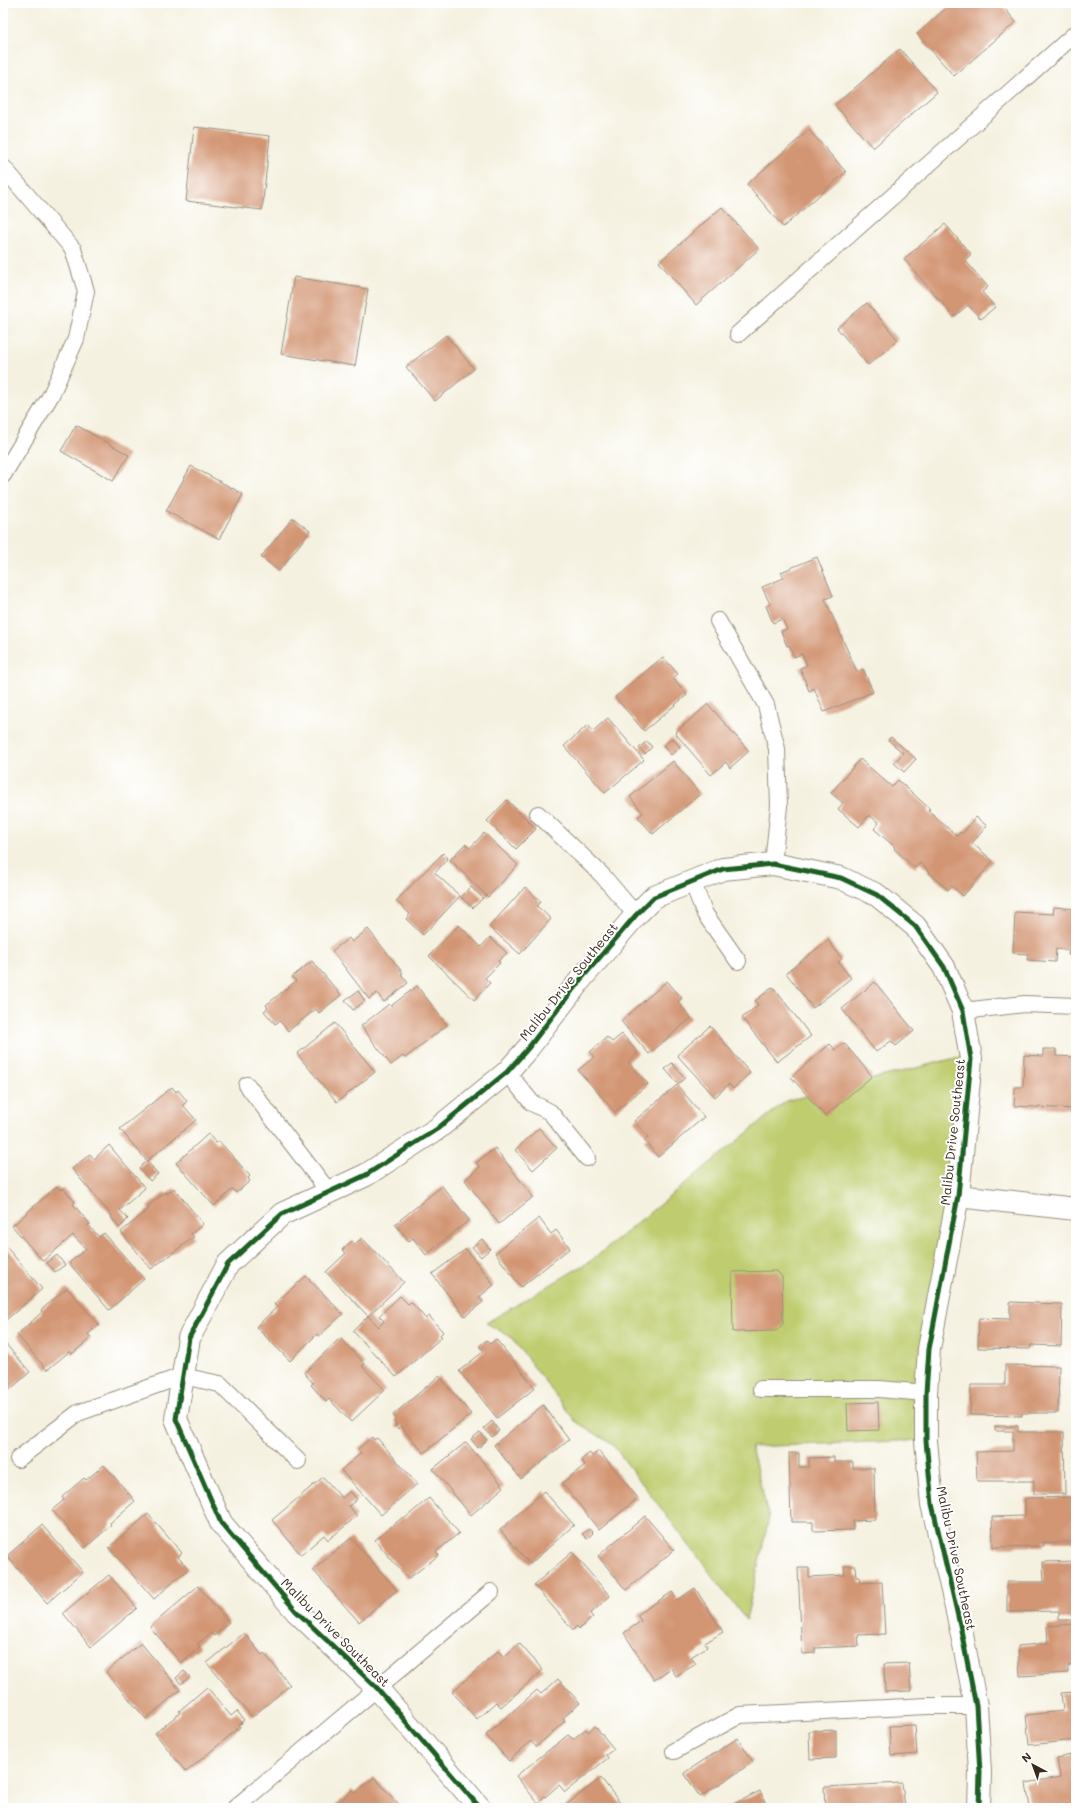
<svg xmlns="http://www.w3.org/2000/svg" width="1079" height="1811" viewBox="0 0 1079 1811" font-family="Mali,sans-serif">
	<rect width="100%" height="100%" fill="#fff"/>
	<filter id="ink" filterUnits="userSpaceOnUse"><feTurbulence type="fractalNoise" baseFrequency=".025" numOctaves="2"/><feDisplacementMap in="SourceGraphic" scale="8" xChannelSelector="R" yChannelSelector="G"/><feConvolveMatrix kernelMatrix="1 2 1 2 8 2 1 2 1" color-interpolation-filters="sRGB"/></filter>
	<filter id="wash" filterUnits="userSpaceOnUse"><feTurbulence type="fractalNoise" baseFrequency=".012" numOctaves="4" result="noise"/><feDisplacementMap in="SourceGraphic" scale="16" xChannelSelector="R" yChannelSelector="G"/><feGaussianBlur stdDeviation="0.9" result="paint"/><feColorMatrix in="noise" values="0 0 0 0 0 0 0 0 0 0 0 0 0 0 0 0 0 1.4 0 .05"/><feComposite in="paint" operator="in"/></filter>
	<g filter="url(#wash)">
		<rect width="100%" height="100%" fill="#f5f1e0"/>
		<!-- green -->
		<path fill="#bfcd70" stroke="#7d7c47" d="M967,1055L921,1440L751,1447L769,1518L746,1620L612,1444L575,1421L511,1337L486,1323L592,1260L786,1101Z"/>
		<g id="blocks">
			<!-- building -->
			<path fill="#d39674" d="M952,3H1000L1016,22L954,76L917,34Z
				M900,49L937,92L873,148L835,105Z
				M194,127L270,136L262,210L186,201Z
				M809,130L846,172L783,227L747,184Z
				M722,207L759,249L696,305L659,262Z
				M945,224L971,254L965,260L988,287L982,292L995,307L981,319L968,305L954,317L904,259Z
				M294,277L368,289L355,366L281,354Z
				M867,303L898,340L868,365L837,328Z
				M446,335L474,369L435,401L406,367Z
				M76,425L129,455L113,481L61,451Z
				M191,466L243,494L219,539L166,511Z
				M293,518L310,531L279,571L261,557Z
				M817,557L833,596L825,599L857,672L863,669L873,692L824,712L814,688L809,691L800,668L807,665L802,654L794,657L789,645L787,646L781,631L787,629L782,619L773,623L766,606L770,604L762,587L784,578L781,572Z
				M663,657L678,674L673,678L687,695L644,731L615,697Z
				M708,704L749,751L730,768L726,762L711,775L675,733Z
				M608,718L644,760L605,793L564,746L588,725L593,731Z
				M891,737L916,759L904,772L894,763L903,753L888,740Z
				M672,738L680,747L671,755L663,746Z
				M647,741L652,747L645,754L639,748Z
				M860,759L892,787L898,780L930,809L928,811L957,836L960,832L962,834L976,817L987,826L972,843L993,861L963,896L952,886L948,890L927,871L928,870L920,863L915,868L894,849L895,847L874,829L879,823L869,815L859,827L838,809L843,803L831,793Z
				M673,761L700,794L653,834L638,817L643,813L630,797Z
				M507,800L536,829L516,849L487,821Z
				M484,833L518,865L488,897L450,860L465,844L470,848Z
				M443,853L448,858L435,873L460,896L423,935L406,919L410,914L396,901Z
				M471,887L483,898L473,908L461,897Z
				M525,887L541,902L537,906L551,919L520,954L489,927Z
				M1054,907L1076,909V955H1068L1069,950L1056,949L1055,962L1027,960L1028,954L1013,953L1015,912L1053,914Z
				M459,925L481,947L490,937L507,953L498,961L500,963L485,978L490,983L474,1000L429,956Z
				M368,929L403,973L401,974L408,983L384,1002L377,993L369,999L332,951L349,938L352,942Z
				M828,940L842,959L838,962L851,978L813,1008L786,973Z
				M312,961L341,995L319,1013L316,1009L288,1031L280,1021L275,1024L264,1011L268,1008L266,1005L296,981L292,977Z
				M667,981L682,998L678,1002L691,1018L649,1054L621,1021Z
				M875,982L914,1031L896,1046L891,1041L876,1052L842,1009Z
				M417,986L447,1025L405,1058L403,1056L391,1065L361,1026L389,1004L391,1006Z
				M773,987L811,1036L777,1062L742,1018L758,1005L755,1001Z
				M358,991L365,1001L353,1010L345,1000Z
				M335,1023L375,1072L337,1102L297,1054Z
				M710,1026L750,1073L733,1089L729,1084L715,1097L677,1055Z
				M622,1034L638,1053L628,1062L648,1084L615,1112L578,1070L594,1057L590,1052L607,1037L612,1042Z
				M844,1043L872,1076L825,1116L791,1077L830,1044L835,1050Z
				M1043,1049H1056V1056L1076,1057V1109L1014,1106L1015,1087H1023L1024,1055L1043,1056Z
				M672,1063L685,1078L678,1084L665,1069Z
				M677,1085L704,1117L658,1157L644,1140L648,1137L634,1121Z
				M172,1087L176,1092L178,1090L187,1101L183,1105L196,1120L147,1161L120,1129Z
				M539,1128L557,1148L533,1170L515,1150Z
				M208,1134L216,1143L219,1141L250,1176L248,1178L250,1181L236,1193L233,1189L214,1206L176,1163Z
				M109,1145L145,1188L120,1210L128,1219L119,1228L111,1217L112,1216L72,1169L90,1154L94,1159Z
				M495,1148L533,1197L499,1224L465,1180L480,1167L476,1163Z
				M147,1161L158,1174L150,1181L139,1168Z
				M57,1186L60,1190L63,1188L75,1202L73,1204L90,1224L88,1225L99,1237L104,1233L144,1279L109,1310L69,1263L86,1249L73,1235L43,1261L12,1226Z
				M442,1186L469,1220L426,1255L413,1238L409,1241L395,1224Z
				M174,1188L203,1224L191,1234L194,1237L151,1269L121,1232L149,1209L147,1207L165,1192L167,1194Z
				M539,1218L551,1234L556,1230L570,1248L521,1287L495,1253Z
				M362,1238L404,1282L368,1316L326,1272L346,1253L342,1250L352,1241L355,1244Z
				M482,1239L490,1249L481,1257L472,1247Z
				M3,1243L42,1289L6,1320L3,1317Z
				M466,1249L494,1285L479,1297L483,1302L465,1316L432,1274Z
				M57,1255L65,1265L55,1272L47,1263Z
				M777,1271L782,1277L783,1324L776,1331L733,1332L732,1272Z
				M306,1276L343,1314L319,1336L317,1334L290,1361L256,1327L277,1307L274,1304Z
				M67,1288L99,1325L88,1334L91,1338L72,1354L70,1351L47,1370L17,1335L42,1312L41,1310Z
				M400,1296L408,1304L411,1302L426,1319L429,1316L443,1332L440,1335L442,1337L396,1377L353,1331L368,1316L379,1327L384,1321L379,1316Z
				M1010,1302L1062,1304L1061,1346L1031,1345L1030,1349L978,1348L979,1318L1010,1319Z
				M340,1338L365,1364L362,1366L385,1390L351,1422L329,1399L326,1402L311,1385L313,1383L304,1373Z
				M496,1339L535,1388L497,1418L459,1371L484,1351L479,1346L487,1340L490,1344Z
				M3,1341L30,1372L5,1394L7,1398L3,1401Z
				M1005,1365L1059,1366L1058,1413H1022V1416L970,1415L971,1385H1005Z
				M439,1376L471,1414L424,1453L401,1426L398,1429L395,1425L397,1424L394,1421L396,1419L393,1415Z
				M878,1402L879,1430L848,1431L847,1403Z
				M543,1405L569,1440L521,1479L494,1445Z
				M492,1421L499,1431L492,1437L484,1428Z
				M995,1426H1018V1432H1064L1065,1494H1034V1481H977L976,1452L1013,1451V1431H995Z
				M480,1432L487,1440L478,1448L471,1439Z
				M372,1437L374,1440L377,1438L417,1484L381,1515L341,1470L361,1453L358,1449Z
				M466,1442L504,1487L471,1515L433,1469Z
				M599,1451L638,1498L599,1530L562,1483L585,1465L581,1460L590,1453L592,1456Z
				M789,1453H799V1467H809V1458L834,1457V1462H853V1468H874L875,1520L853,1521V1530L813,1531V1522H791Z
				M104,1465L135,1501L110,1523L111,1525L85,1548L52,1510L64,1500L62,1497L84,1478L86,1480Z
				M323,1477L342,1498L350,1491L357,1499L349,1506L357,1516L328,1540L324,1535L301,1555L272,1520Z
				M544,1491L574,1525L530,1564L500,1530Z
				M1076,1497V1542H1043L1044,1546L993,1547L992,1517L1025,1516V1498Z
				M429,1498L459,1533L436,1552L439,1555L408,1579L375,1540L403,1517L404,1519Z
				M148,1514L182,1553L178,1557L188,1569L154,1599L109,1548Z
				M645,1516L674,1550L626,1590L598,1556Z
				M42,1525L83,1572L47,1603L7,1556Z
				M589,1529L593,1533L587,1539L582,1534Z
				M351,1538L397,1590L359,1622L313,1570Z
				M572,1552L610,1596L590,1614L593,1617L579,1629L577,1626L573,1630L534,1585Z
				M1076,1561V1620H1059V1611L1007,1612V1582H1044L1043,1562Z
				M844,1566H855L856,1577H859L860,1583L882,1582L885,1634L858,1635L859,1646L815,1648V1653L802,1654L798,1568H809V1577L845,1575Z
				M109,1575L137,1608L91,1647L63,1613Z
				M198,1586L229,1622L214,1636L211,1633L197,1644L200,1647L181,1663L150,1627Z
				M695,1588L723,1632L705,1643L707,1647L691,1657L696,1664L676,1676L671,1668L654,1680L624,1633L641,1621L637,1615L672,1592L677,1600Z
				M1076,1624V1665L1068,1666V1673L1020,1676L1018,1646L1048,1643L1047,1626Z
				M244,1633L262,1655L264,1653L290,1685L252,1717L207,1663Z
				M141,1643L180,1690L146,1719L106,1672Z
				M519,1643L543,1670L501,1707L496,1702L477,1719L452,1692L498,1651L504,1657Z
				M909,1663L911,1691L885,1692L884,1664Z
				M184,1671L190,1677L181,1684L176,1678Z
				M558,1679L580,1703L563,1718L565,1721L536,1747L531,1741L509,1761L486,1735L537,1690L541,1694Z
				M207,1687L231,1716L237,1711L244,1720L239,1725L240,1727L186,1772L155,1733L180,1713L179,1711Z
				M1076,1692V1740L1029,1745L1026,1715L1063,1711L1061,1693Z
				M915,1725L917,1754L891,1756L889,1726Z
				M595,1726L614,1749L606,1755L608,1758L565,1792L559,1785L538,1803L516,1776L568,1735L573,1739L586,1729L588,1732Z
				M836,1730V1758L810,1759L809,1731Z
				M738,1738L753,1762L700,1797L684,1773Z
				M1076,1754V1807L1030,1808L1026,1783L1060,1777L1057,1758Z
				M374,1777L402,1808H333L352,1790L355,1793Z
				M601,1778L624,1808H562Z
				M902,1783L905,1808H825L824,1787Z
				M760,1791L768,1808H726Z"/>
		</g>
	</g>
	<g filter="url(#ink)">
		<use href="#blocks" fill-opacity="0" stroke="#988e7f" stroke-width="1"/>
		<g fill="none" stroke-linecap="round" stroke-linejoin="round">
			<defs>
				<path id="lane" d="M3,167L73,249L86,291L76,339L51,395L3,475
					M738,334L1076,33
					M718,621L766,705L777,749L779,806L773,864
					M538,814L602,875L636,915
					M692,881L705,914L738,961
					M963,1011L1024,1004L1076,1006
					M507,1072L532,1103L550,1112L587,1158
					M247,1085L329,1192
					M761,1389H879L926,1393
					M18,1459L78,1413L182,1376L220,1384L298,1461
					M674,1751L740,1715L928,1706H976
					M235,1808L491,1592"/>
				<path id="street" d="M958,1196L1076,1209
					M480,1808L377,1688L296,1611L221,1523L176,1419L189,1338L228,1264L282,1214L366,1175L437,1129L507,1072L529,1047L581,979L636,915L654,897L723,869L773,864L841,878L877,895L915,926L944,967L963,1011L971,1059L958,1196L929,1349L926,1393V1441L932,1504L960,1625L976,1706L980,1772L979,1808"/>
			</defs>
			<!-- lane casing -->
			<use href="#lane" stroke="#988e7f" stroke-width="18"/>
			<!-- street casing -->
			<use href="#street" stroke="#988e7f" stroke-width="24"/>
			<!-- lane -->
			<use href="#lane" stroke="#fff" stroke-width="16"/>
			<!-- street -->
			<use href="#street" stroke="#fff" stroke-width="22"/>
			<defs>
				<path id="cycleway" d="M480,1808L377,1688L296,1611L221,1523L176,1419L189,1338L228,1264L282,1214L366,1175L437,1129L507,1072L529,1047L581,979L636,915L654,897L723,869L773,864L841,878L877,895L915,926L944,967L963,1011L971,1059L958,1196L929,1349L926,1393V1441L932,1504L960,1625L976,1706L980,1772L979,1808"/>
			</defs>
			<!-- cycleway casing -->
			<use href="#cycleway" stroke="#fff" stroke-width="8"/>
			<!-- cycleway -->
			<use href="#cycleway" stroke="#1b5e20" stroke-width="5"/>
		</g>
	</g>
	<g text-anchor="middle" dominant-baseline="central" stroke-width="4" stroke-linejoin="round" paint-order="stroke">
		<!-- street labels -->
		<g font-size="13" fill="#3b2a1e" stroke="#fff">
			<text transform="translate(568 981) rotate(-51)">Malibu Drive Southeast</text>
			<text transform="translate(952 1132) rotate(-84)">Malibu Drive Southeast</text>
			<text transform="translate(957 1558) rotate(78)">Malibu Drive Southeast</text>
			<text transform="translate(336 1632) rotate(45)">Malibu Drive Southeast</text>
		</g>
	</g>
	<!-- margin -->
	<rect width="1079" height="1811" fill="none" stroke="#fff" stroke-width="16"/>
	<!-- north arrow -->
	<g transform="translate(1033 1765) rotate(319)" stroke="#ffffff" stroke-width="3" paint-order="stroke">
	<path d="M0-3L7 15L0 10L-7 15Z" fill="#3b2a1e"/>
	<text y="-6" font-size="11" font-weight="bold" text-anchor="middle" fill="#3b2a1e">N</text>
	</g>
</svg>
